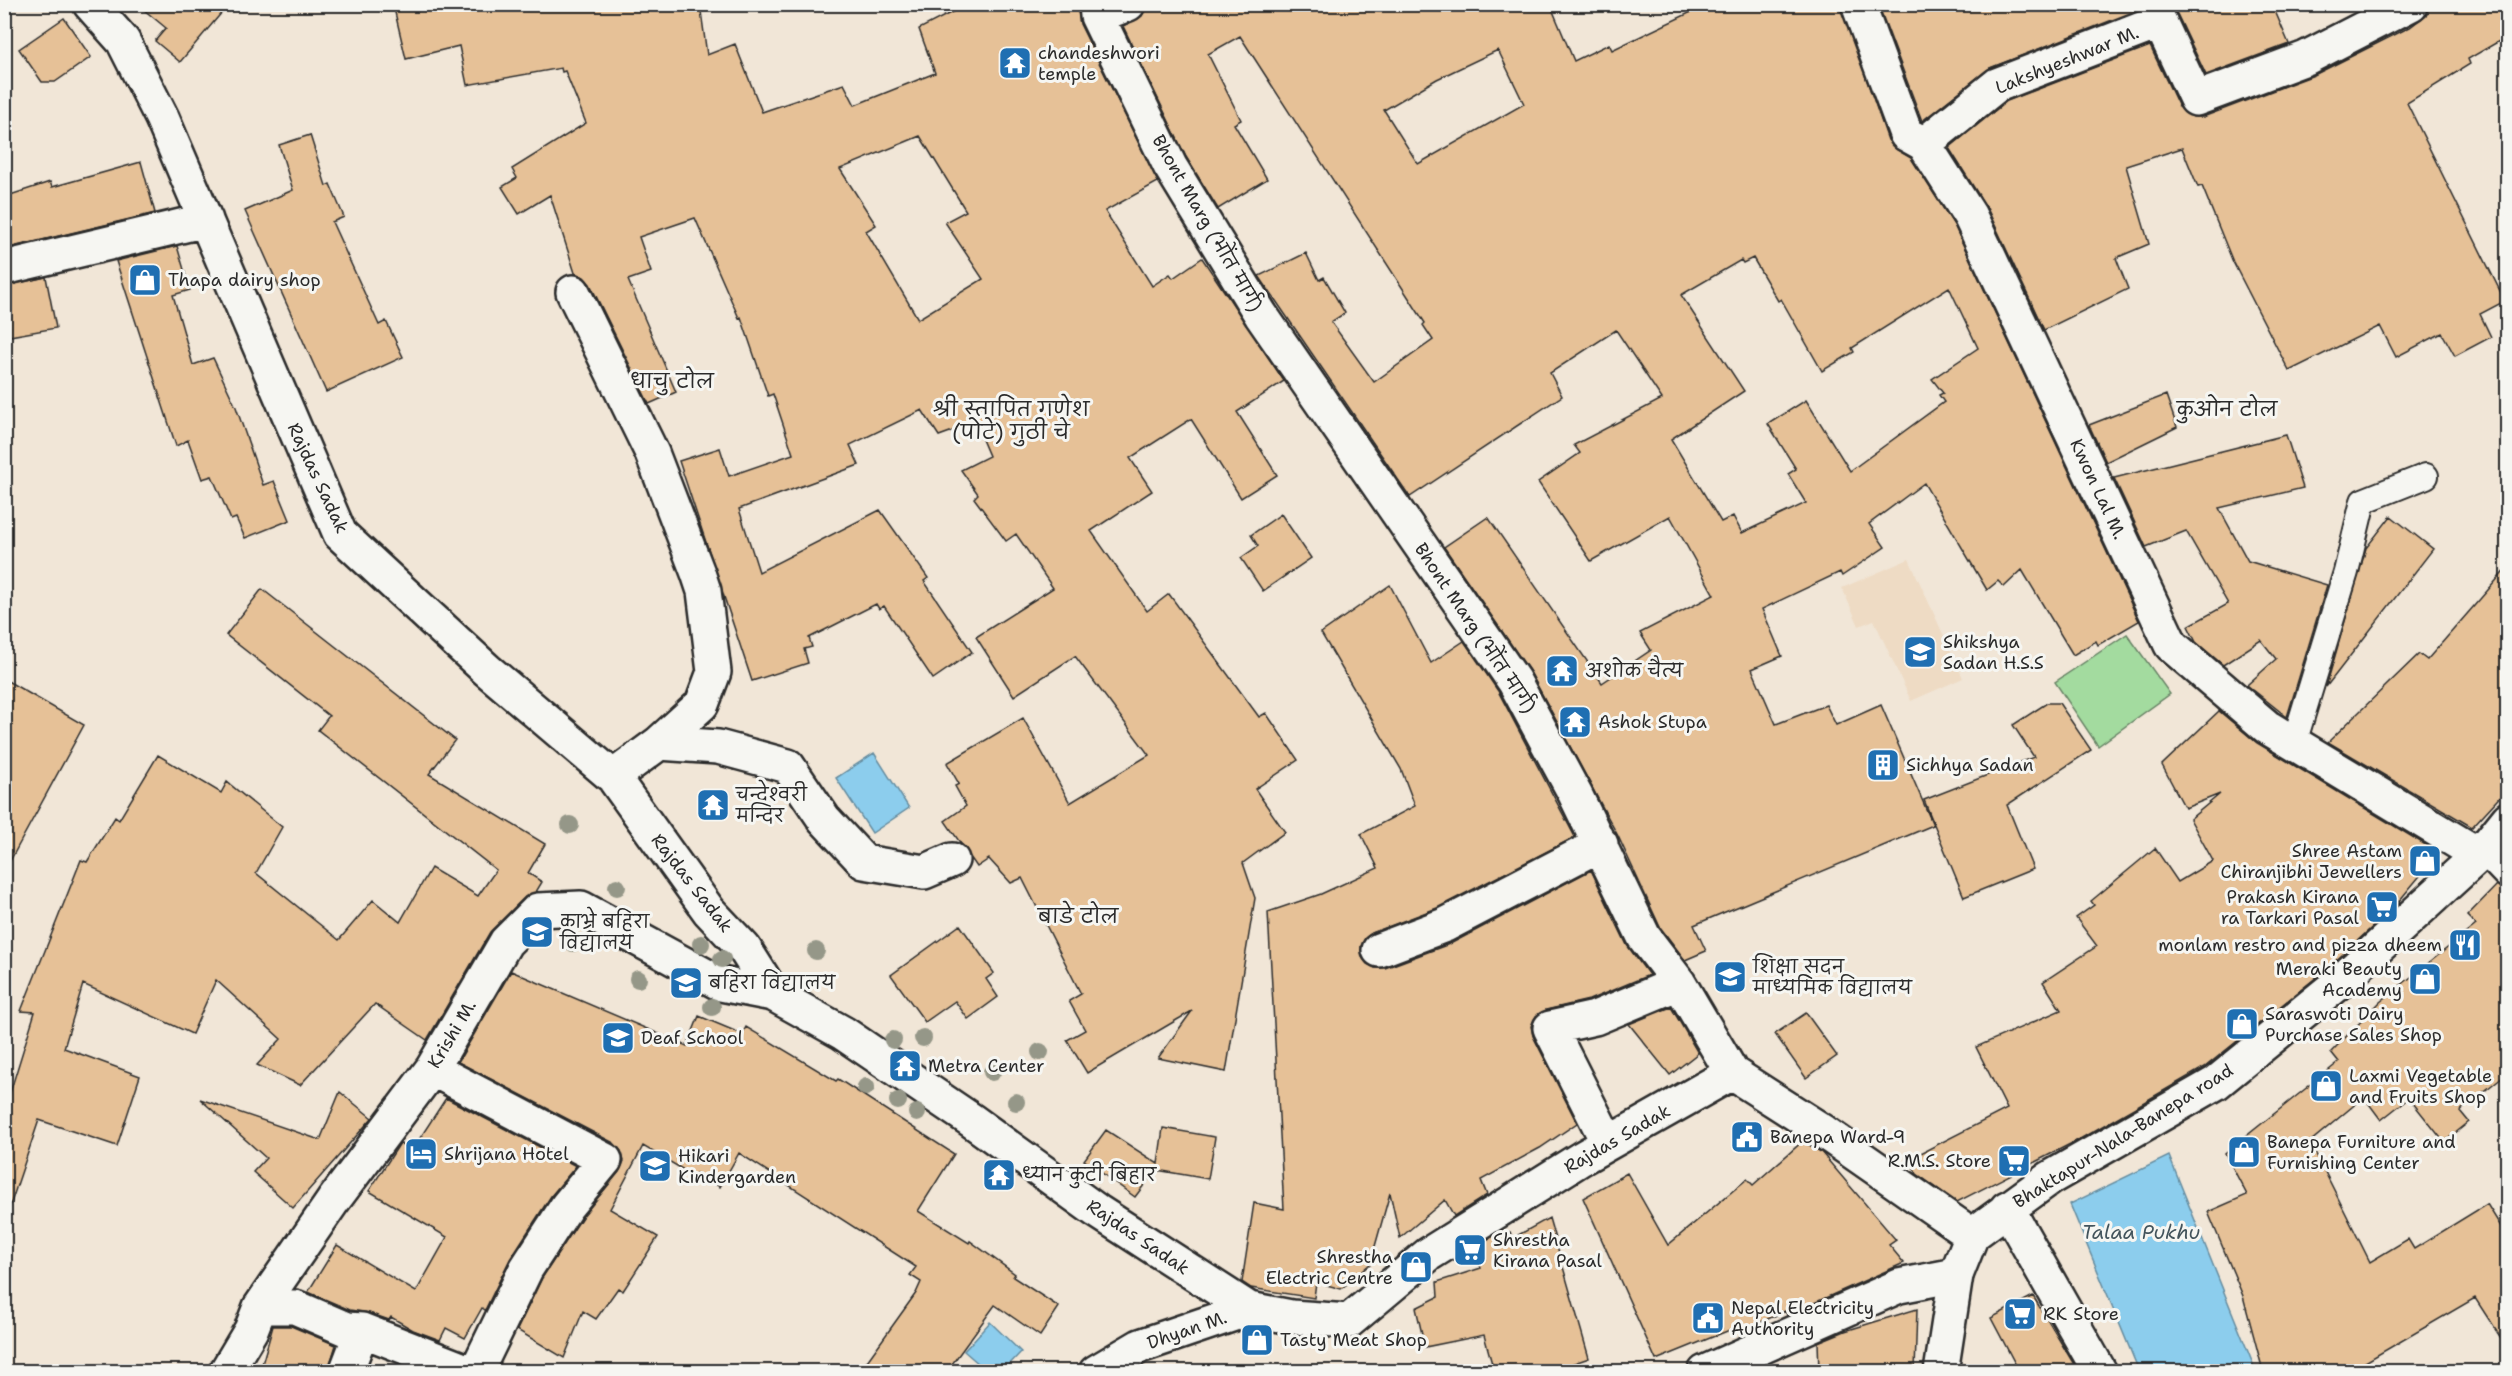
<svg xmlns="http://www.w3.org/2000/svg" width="2512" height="1376" viewBox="0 0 2512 1376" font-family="'Shantell Sans','Playpen Sans Deva',sans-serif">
	<rect width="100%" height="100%" fill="#f1e6d7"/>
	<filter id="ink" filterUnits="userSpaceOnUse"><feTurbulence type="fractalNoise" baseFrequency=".0167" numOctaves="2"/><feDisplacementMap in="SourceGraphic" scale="12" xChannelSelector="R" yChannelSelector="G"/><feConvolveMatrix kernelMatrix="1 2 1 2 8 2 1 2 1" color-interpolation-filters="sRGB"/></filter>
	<g filter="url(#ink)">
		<!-- built -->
		<path fill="#eedbc4" d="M1909,559L1963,678L1911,701L1874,620L1859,626L1842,588Z"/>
		<!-- green -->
		<path fill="#a3db9f" stroke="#678365" stroke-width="1.5" d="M2127,634L2170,694L2098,746L2055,682Z"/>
		<!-- water -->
		<path fill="#8ccded" stroke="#658c9f" stroke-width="1.5" d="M874,753L909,808L872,833L836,778Z
			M2169,1156L2255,1369L2249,1371H2139L2070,1204Z
			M990,1322L1021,1352L1003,1371H987L964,1351Z"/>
		<!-- building -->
		<path fill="#e6c197" stroke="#2b2b2b" stroke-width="1.5" fill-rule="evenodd" d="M137,4H229L180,62L155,41L166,28Z
			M393,4H700L707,55L735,44L762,112L844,84L855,105L935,73L919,29L968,4H1077L1080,24L1158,182L1105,211L1152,286L1170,274L1173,278L1202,258L1284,381L1237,412L1277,475L1241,498L1191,419L1130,458L1152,491L1091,531L1147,611L1169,594L1259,717L1266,713L1298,760L1255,789L1285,832L1243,863L1255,898L1226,1072L1158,1058L1192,1011L1087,1073L1067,1040L1085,1030L1069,1001L1081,994L1022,878L1011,883L989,859L977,867L945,821L966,806L955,786L959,784L947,763L1023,718L1070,803L1149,755L1075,656L1014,696L976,637L1053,588L1016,534L1006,541L974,498L978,494L961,470L989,456L975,423L939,436L922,410L850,445L859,465L739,509L759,572L880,510L928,578L924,581L972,652L933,679L884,606L879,609L876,604L809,638L812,647L804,649L808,663L752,681L679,461L720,448L729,476L793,454L773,394L768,396L741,317L739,318L695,218L639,237L651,272L628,280L676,392L649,404L590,284L584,277L575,273L550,195L519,214L502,187L517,178L512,169L586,123L565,71L562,72L561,68L467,85L459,46L406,59ZM920,136L966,211L945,222L983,279L918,319L866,231L876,225L840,169Z
			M1146,4H1550L1574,61L1609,44L1612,50L1708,4H1840L1888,140L1897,150L1911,158L1954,225L2139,621L2098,645L2096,641L2073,655L2022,570L2004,587L1998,581L1987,590L1924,483L1869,524L1885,547L1842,576L1840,572L1762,609L1782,656L1752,669L1776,724L1826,705L1836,725L1881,705L1933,825L1694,925L1706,951L1685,960L1660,927L1618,836L1530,672L1444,547L1488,517L1602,683L1651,650L1640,633L1714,595L1670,516L1591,561L1538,482L1580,453L1574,445L1662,399L1616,330L1550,373L1562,396L1410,497L1259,276L1306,253L1319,280L1324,277L1345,313L1331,322L1374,382L1433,340L1423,325L1425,323L1240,36L1208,54L1241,120L1234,124L1267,179L1218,209L1186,157L1123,26L1142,16ZM1498,50L1524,104L1418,164L1384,110L1437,79ZM1753,258L1778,301L1781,299L1822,371L1854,352L1852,348L1949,287L1978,348L1932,379L1943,393L1939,395L1944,402L1850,471L1806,400L1768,424L1796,469L1788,474L1806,503L1742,533L1733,516L1721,522L1671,439L1744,391L1681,295L1741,260L1743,263Z
			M1878,4H2153L1990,68L1922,121Z
			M2165,4H2272L2289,44L2206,75L2177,14Z
			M2430,4H2508V36L2468,59L2470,64L2407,103L2505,301L2480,314L2491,337L2455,356L2442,333L2396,357L2380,326L2289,371L2233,262L2202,186L2198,187L2182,148L2126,166L2149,244L2116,258L2128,289L2044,330L1987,208L1949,148L2007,101L2150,46L2179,107L2193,117H2203L2314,75L2410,27L2426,15Z
			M64,18L91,57L55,82H42L19,49Z
			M310,135L326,186L330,184L344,217L332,222L379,325L386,321L403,357L326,392L245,211L293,190L279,145Z
			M141,162L155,213L4,249V197L50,182L52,187Z
			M177,246L190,290L173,295L193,365L213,358L236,407L263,485L274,481L290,520L245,538L236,518L231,520L212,476L202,479L188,440L176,446L116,261Z
			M46,277L56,328L4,337V286Z
			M2166,395L2177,427L2106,462L2089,425Z
			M2286,435L2303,488L2219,508L2248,561L2327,585L2287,717L2247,685L2276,659L2261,640L2223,665L2196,642L2188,626L2228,604L2186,531L2146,547L2114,478Z
			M1281,514L1311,558L1263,591L1241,558L1258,546L1251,535Z
			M2391,516L2433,549L2326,687L2366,548Z
			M2508,567V788L2472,827L2328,742L2419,654L2427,660Z
			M1390,585L1431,663L1464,641L1498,691L1575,837L1437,908L1372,933L1365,938L1361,946L1362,957L1367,964L1375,968H1385L1452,943L1591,870L1627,945L1649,975L1589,1000L1546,1010L1536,1016L1531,1026L1533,1036L1577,1123L1540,1148L1481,1180L1487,1195L1454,1216L1445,1200L1400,1238L1390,1193L1370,1264L1341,1289L1316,1282L1314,1298L1251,1288L1242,1282L1254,1203L1284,1209L1268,912L1321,894L1378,868L1361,834L1415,806L1401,769L1321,633Z
			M262,589L455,740L429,774L545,844L528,873L542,882L536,892L525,897L490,932L427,1040L375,1004L300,1085L257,1065L281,1039L216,980L192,1034L83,984L64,1048L140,1076L117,1146L39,1120L10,1206L4,1205V1112L35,1012L21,1011L81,860L87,862L115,817L119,820L158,755L221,793L227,782L282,827L256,873L339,940L373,900L400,922L431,868L478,896L496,870L318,730L329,716L226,635Z
			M4,679L84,725L4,872Z
			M2047,703H2059L2091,750L2007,805L2033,869L1964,897L1924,800L2034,757L2013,725Z
			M2219,711L2257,743L2439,853L2394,907L2328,968L2205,1067L2080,1139L1957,1202L1917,1174L1909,1159L2007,1109L1976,1047L2061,1010L2043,982L2097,946L2076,918L2094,905L2091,901L2155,848L2178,882L2213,861L2190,819L2220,794L2185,808L2162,765Z
			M2497,885L2508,889V1072L2460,1111L2469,1122L2444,1142L2409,1098L2381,1120L2364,1097L2310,1142L2370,1262L2408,1239L2414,1249L2487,1204L2508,1238V1349L2475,1298L2350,1371H2263L2243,1296L2208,1212L2247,1195L2225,1153L2339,1062L2331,1052L2380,1002L2476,925L2467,916Z
			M960,925L994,973L986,979L998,997L968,1019L955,1001L925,1022L891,975Z
			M511,971L687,1046L699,1016L742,1034L746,1027L836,1081L838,1079L954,1154L918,1211L969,1243L970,1241L1015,1274L1013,1277L1059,1307L1040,1336L995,1305L947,1371H860L916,1293L921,1282L910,1275L916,1267L739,1153L720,1187L696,1173L694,1176L643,1146L610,1209L658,1237L623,1291L618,1288L596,1319L583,1311L564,1358L517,1330L542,1278L582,1217L619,1172L624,1161L621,1151L614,1143L458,1062Z
			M1671,1007L1698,1053L1670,1075L1629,1024Z
			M1806,1013L1837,1056L1806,1078L1775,1034Z
			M340,1092L372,1118L293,1208L253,1172L266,1158L200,1099L320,1140Z
			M446,1098L576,1166L551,1196L510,1259L485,1310L482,1308L465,1338L446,1328L440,1340L413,1330L391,1317L389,1320L369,1313L350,1310L308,1292L337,1245L416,1292L447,1237L369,1191L400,1143L411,1152Z
			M1163,1128L1215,1137L1208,1179L1157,1170V1168L1135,1197L1084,1160L1106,1130L1158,1164Z
			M1803,1141L1821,1152L1896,1240L1889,1245L1904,1263L1787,1315L1785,1311L1744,1330L1742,1325L1656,1360L1583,1198L1627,1173L1668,1245L1747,1179L1753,1185Z
			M1549,1218L1589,1358L1551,1371H1494L1484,1335L1425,1347L1416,1308L1438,1297L1437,1282L1481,1268L1472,1249L1502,1231L1503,1234L1510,1232L1513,1238Z
			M2033,1296L2078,1371H2019L1991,1318Z
			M1917,1309L1915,1371H1819L1818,1342L1845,1331Z
			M273,1326H291L336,1345L328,1371H260Z"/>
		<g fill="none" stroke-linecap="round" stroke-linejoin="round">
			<defs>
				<path id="service" d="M2294,743L2346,572L2363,501L2426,476"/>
				<path id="minor" d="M90,4L123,41L162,118L340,534L487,670L613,777L709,911L744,948L773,994L843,1033L971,1120L1097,1211L1249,1309L1291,1317L1349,1321L1429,1254L1582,1158L1732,1073
					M1096,4L1097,16L1170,166L1261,315L1514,681L1575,794L1644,937L1679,983L1732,1073L1824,1132L1972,1235
					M1858,4L1906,134L1924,144L1970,216L2171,645L2267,727L2479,855
					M1097,16L1128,4
					M1924,144L1997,85L2160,22L2196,99L2306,58L2411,4
					M4,268L206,220
					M573,292L652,453L698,573L704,591L714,672L702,704L659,743L613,777
					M659,743L718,747L788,766L824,819L864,862L924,872L952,860
					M2484,846L2508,871
					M1379,950L1445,925L1601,844
					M432,1069L605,1160L567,1206L526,1269L476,1372
					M1608,1143L1550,1028L1595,1018L1679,983
					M2007,1208L2100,1372
					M260,1307H295L346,1329L362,1330
					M226,1372L251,1330L260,1307L333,1201L432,1069L506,942L538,910L581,908L721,984L773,994
					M346,1372L362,1330L469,1372
					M1096,1372L1140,1346L1249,1309
					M1705,1372L1899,1286L1956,1275"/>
				<path id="primary" d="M1941,1372L1956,1275L1972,1235L2050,1178L2216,1083L2340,982L2479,855L2508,819"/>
			</defs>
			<!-- service casing -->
			<use href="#service" stroke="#2b2b2b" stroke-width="28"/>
			<!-- minor casing -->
			<use href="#minor" stroke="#2b2b2b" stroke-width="38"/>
			<!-- primary casing -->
			<use href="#primary" stroke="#2b2b2b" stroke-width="38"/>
			<!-- service -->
			<use href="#service" stroke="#f6f6f2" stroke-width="24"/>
			<!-- minor -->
			<use href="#minor" stroke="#f6f6f2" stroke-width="33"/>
			<!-- primary -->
			<use href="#primary" stroke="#f6f6f2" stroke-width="33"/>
		</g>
		<!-- trees -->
		<g fill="#959788">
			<circle cx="570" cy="825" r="9"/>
			<circle cx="617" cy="887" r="9"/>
			<circle cx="573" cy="943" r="9"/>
			<circle cx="701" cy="944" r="9"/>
			<circle cx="816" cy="951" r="9"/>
			<circle cx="722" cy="959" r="9"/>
			<circle cx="638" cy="979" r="9"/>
			<circle cx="712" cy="1007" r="9"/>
			<circle cx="923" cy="1038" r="9"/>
			<circle cx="893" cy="1040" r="9"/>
			<circle cx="1040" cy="1052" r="9"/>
			<circle cx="992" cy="1072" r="9"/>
			<circle cx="866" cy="1087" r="9"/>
			<circle cx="898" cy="1101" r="9"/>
			<circle cx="1016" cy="1102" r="9"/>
			<circle cx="917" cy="1113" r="9"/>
		</g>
	</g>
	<!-- icons -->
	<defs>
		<symbol id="temple-square" viewBox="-11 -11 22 22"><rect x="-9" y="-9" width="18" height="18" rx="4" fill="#1f6fb2" stroke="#f6f6f2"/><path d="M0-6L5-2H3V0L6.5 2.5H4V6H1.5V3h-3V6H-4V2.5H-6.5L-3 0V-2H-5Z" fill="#fff"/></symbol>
		<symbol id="shop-square" viewBox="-11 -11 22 22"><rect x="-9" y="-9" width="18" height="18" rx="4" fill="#1f6fb2" stroke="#f6f6f2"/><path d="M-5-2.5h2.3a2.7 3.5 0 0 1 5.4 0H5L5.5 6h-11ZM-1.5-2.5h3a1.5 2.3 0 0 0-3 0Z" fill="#fff"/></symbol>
		<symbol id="school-square" viewBox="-11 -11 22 22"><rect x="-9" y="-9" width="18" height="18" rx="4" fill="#1f6fb2" stroke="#f6f6f2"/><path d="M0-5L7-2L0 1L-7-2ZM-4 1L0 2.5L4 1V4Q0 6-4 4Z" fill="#fff"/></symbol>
		<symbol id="building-square" viewBox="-11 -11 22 22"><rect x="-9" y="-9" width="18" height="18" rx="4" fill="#1f6fb2" stroke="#f6f6f2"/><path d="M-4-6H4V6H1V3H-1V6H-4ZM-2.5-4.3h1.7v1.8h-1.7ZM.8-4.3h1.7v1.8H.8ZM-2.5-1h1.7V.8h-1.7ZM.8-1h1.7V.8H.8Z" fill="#fff"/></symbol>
		<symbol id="supermarket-square" viewBox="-11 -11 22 22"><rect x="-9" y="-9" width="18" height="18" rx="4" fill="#1f6fb2" stroke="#f6f6f2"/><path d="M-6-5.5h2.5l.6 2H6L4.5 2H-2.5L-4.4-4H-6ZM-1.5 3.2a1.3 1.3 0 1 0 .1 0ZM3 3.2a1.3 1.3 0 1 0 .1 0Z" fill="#fff"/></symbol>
		<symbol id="restaurant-square" viewBox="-11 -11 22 22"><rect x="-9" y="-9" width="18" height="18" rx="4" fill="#1f6fb2" stroke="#f6f6f2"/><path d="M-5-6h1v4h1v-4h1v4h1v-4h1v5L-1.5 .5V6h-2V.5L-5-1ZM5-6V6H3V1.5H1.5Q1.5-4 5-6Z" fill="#fff"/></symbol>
		<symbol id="civic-square" viewBox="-11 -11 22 22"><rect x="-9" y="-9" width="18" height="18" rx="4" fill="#1f6fb2" stroke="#f6f6f2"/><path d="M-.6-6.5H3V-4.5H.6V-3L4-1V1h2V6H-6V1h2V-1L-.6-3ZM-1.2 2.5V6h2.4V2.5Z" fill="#fff"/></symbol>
		<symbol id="hotel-square" viewBox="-11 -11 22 22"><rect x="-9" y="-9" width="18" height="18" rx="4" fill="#1f6fb2" stroke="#f6f6f2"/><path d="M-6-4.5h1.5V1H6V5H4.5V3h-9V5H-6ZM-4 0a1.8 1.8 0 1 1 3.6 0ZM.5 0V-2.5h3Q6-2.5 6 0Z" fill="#fff"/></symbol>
	</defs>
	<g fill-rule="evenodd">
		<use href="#temple-square" x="996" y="44" width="38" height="38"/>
		<use href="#shop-square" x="126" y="261" width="38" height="38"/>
		<use href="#school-square" x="1901" y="633" width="38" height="38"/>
		<use href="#temple-square" x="1543" y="652" width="38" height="38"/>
		<use href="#temple-square" x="1556" y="703" width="38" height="38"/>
		<use href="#building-square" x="1864" y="746" width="38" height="38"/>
		<use href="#temple-square" x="694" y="786" width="38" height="38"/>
		<use href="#shop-square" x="2406" y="842" width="38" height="38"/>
		<use href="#supermarket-square" x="2363" y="888" width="38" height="38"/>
		<use href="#school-square" x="518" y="913" width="38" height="38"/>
		<use href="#restaurant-square" x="2446" y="926" width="38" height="38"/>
		<use href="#school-square" x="1711" y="958" width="38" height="38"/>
		<use href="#shop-square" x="2406" y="960" width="38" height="38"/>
		<use href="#school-square" x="667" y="964" width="38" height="38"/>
		<use href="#shop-square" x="2223" y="1005" width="38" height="38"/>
		<use href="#school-square" x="599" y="1019" width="38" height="38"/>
		<use href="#temple-square" x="886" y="1047" width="38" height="38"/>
		<use href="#shop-square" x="2307" y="1067" width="38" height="38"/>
		<use href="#civic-square" x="1728" y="1118" width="38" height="38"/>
		<use href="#shop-square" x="2225" y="1133" width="38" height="38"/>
		<use href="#hotel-square" x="402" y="1135" width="38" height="38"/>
		<use href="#supermarket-square" x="1995" y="1142" width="38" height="38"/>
		<use href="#school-square" x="636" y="1147" width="38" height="38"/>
		<use href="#temple-square" x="980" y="1156" width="38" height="38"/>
		<use href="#supermarket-square" x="1451" y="1231" width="38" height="38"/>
		<use href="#shop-square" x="1397" y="1248" width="38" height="38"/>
		<use href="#supermarket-square" x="2001" y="1295" width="38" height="38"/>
		<use href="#civic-square" x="1689" y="1299" width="38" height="38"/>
		<use href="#shop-square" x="1238" y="1321" width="38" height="38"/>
	</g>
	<g text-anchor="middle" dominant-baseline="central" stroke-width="6" stroke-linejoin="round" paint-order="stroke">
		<!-- poi labels -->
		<g font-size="18" fill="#2b2b2b" stroke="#f6f6f2" text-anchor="start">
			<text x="1038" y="53">chandeshwori<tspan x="1038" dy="21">temple</tspan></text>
			<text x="168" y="280">Thapa dairy shop</text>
			<text x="1943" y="642">Shikshya<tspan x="1943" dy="21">Sadan H.S.S</tspan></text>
			<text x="1585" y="671">अशोक चैत्य</text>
			<text x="1598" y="722">Ashok Stupa</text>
			<text x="1906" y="765">Sichhya Sadan</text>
			<text x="736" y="795">चन्देश्वरी<tspan x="736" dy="21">मन्दिर</tspan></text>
			<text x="2402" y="851" text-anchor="end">Shree Astam<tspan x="2402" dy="21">Chiranjibhi Jewellers</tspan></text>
			<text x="2359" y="897" text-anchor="end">Prakash Kirana<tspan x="2359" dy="21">ra Tarkari Pasal</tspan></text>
			<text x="560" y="922">काभ्रे बहिरा<tspan x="560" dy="21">विद्यालय</tspan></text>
			<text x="2442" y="945" text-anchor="end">monlam restro and pizza dheem</text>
			<text x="1753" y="967">शिक्षा सदन<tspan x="1753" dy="21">माध्यमिक विद्यालय</tspan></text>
			<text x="2402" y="969" text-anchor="end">Meraki Beauty<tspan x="2402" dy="21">Academy</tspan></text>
			<text x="709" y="983">बहिरा विद्यालय</text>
			<text x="2265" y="1014">Saraswoti Dairy<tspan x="2265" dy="21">Purchase Sales Shop</tspan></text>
			<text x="641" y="1038">Deaf School</text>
			<text x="928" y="1066">Metra Center</text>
			<text x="2349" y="1076">Laxmi Vegetable<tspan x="2349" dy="21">and Fruits Shop</tspan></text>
			<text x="1770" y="1137">Banepa Ward-9</text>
			<text x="2267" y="1142">Banepa Furniture and<tspan x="2267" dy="21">Furnishing Center</tspan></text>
			<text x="444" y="1154">Shrijana Hotel</text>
			<text x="678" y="1156">Hikari<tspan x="678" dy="21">Kindergarden</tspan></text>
			<text x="1991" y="1161" text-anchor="end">R.M.S. Store</text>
			<text x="1022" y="1175">ध्यान कुटी बिहार</text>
			<text x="1493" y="1240">Shrestha<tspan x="1493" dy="21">Kirana Pasal</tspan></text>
			<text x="1393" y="1257" text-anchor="end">Shrestha<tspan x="1393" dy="21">Electric Centre</tspan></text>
			<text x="1731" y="1308">Nepal Electricity<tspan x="1731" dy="21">Authority</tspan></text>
			<text x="2043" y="1314">RK Store</text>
			<text x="1280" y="1340">Tasty Meat Shop</text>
		</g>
		<!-- street labels -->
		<g font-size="18" fill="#2b2b2b" stroke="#f6f6f2">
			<text transform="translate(2067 60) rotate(-22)">Lakshyeshwar M.</text>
			<text transform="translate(1207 223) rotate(60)">Bhont Marg (भाेंत मार्ग)</text>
			<text transform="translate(318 478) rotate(65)">Rajdas Sadak</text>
			<text transform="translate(2098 489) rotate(65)">Kwon Lal M.</text>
			<text transform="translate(1475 628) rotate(56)">Bhont Marg (भाेंत मार्ग)</text>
			<text transform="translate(692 883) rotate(52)">Rajdas Sadak</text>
			<text transform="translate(452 1034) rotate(-59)">Krishi M.</text>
			<text transform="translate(2123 1136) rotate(-32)">Bhaktapur-Nala-Banepa road</text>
			<text transform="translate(1617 1139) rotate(-30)">Rajdas Sadak</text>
			<text transform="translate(1138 1237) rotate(34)">Rajdas Sadak</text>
			<text transform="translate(1187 1330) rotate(-19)">Dhyan M.</text>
		</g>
		<!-- neighbourhood labels -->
		<g font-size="20" fill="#2b2b2b" stroke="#f6f6f2">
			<text x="672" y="381">धाचु टोल</text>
			<text x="1011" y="409">श्री स्तापित गणेश<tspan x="1011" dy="23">(पोटे) गुठी चे</tspan></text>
			<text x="2227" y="409">कुओन टोल</text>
			<text x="1078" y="916">बाडे टोल</text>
		</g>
		<!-- water labels -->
		<g font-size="20" font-style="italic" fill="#43545c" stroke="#f6f6f2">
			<text x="2141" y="1232">Talaa Pukhu</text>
		</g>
	</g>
	<!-- margin -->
	<rect width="2512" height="1376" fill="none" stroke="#f6f6f2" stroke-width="24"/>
	<rect x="12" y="12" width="2488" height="1352" fill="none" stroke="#2b2b2b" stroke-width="2" filter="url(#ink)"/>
</svg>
